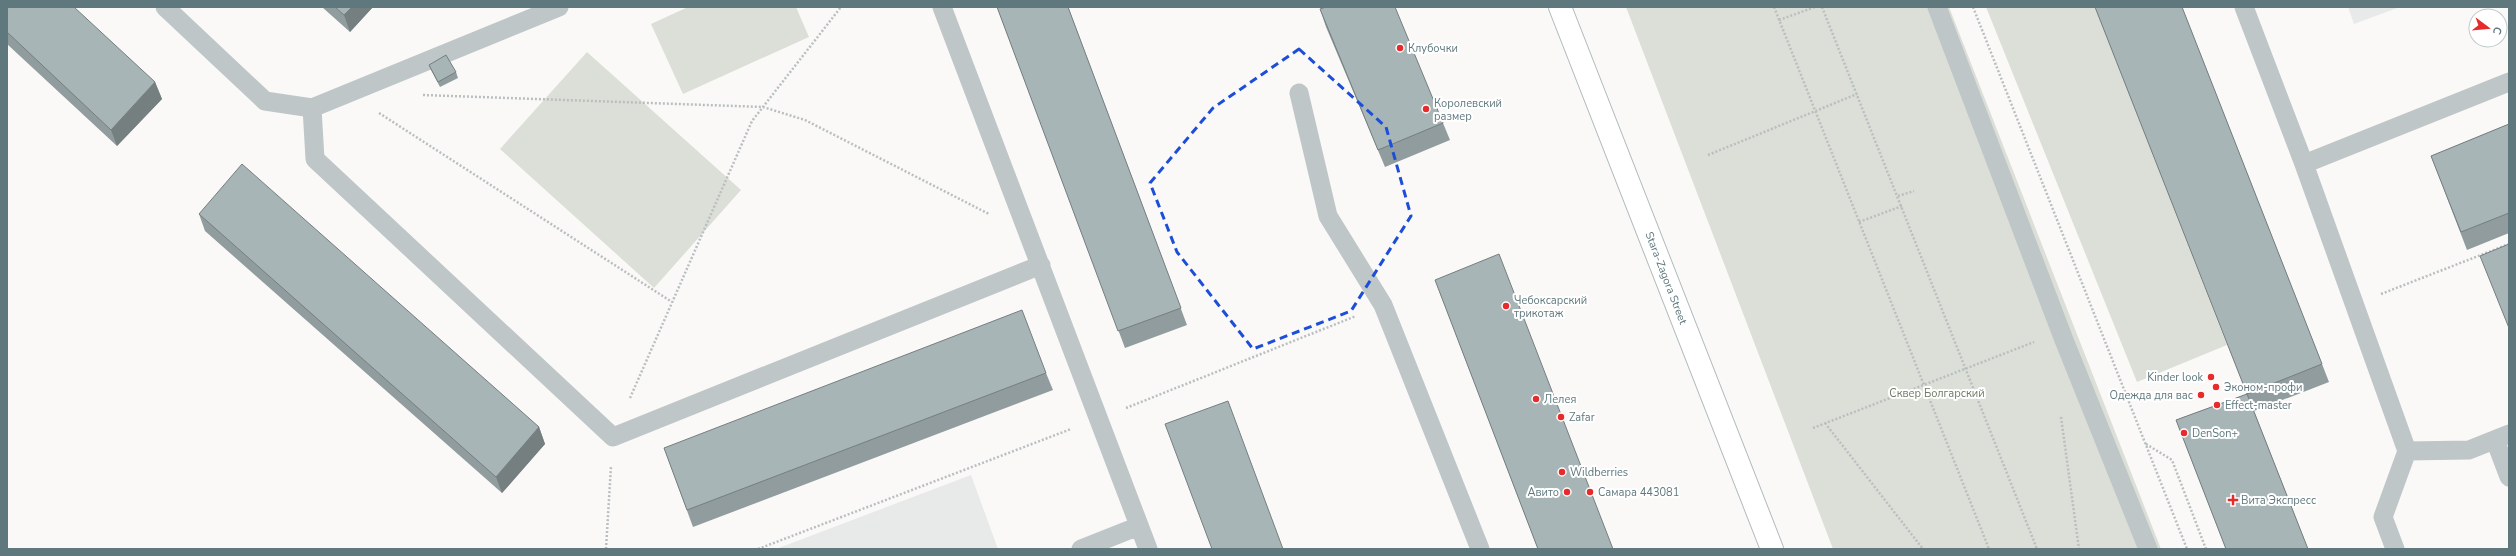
<svg xmlns="http://www.w3.org/2000/svg" width="2516" height="556" viewBox="0 0 2516 556" font-family="'Nunito Sans',sans-serif">
	<rect width="100%" height="100%" fill="#faf9f8"/>
	<!-- built -->
	<path fill="#e8e9e9" d="M2348,7H2400L2354,24Z
		M971,475L998,549H776Z"/>
	<!-- green -->
	<path fill="#dcdfd7" d="M688,7H796L809,37L683,94L651,24Z
		M1626,7H1949L2161,549H1833Z
		M1986,7H2095L2227,345L2137,382Z
		M587,52L741,190L654,288L500,149Z"/>
	<g fill="none" stroke-linecap="round" stroke-linejoin="round">
		<defs>
			<path id="secondary" d="M1560,7L1772,549"/>
		</defs>
		<!-- secondary casing -->
		<use href="#secondary" stroke="#b1bbbd" stroke-width="24"/>
		<!-- path -->
		<path stroke="#b9bfc0" stroke-width="2.5" stroke-dasharray="2 2" stroke-linecap="butt" d="M1774,7L1989,549
			M1822,7L2037,549
			M1973,7L2187,549
			M1779,20L1815,7
			M423,95L763,107L805,120L989,214
			M379,113L672,302
			M1708,155L1857,94
			M1898,196L1914,191
			M1859,222L1902,206
			M2381,294L2509,244
			M630,398L752,121L841,7
			M1126,408L1356,316
			M2061,417L2079,549
			M1825,423L1923,549
			M1813,428L2034,342
			M2146,444L2172,460L2206,549
			M606,549L611,466
			M758,549L1071,429"/>
		<!-- lane -->
		<path stroke="#bec6c8" stroke-width="19" d="M165,7L265,101L312,108L559,7
			M942,7L1148,549
			M1937,7L2064,340L2148,549
			M2244,7L2304,164L2407,451L2383,517L2395,549
			M1299,93L1328,216L1383,305L1480,549
			M312,108L315,159L613,437L1041,265
			M2304,164L2509,82
			M2495,440L2509,477
			M2407,451L2469,450L2509,434
			M1081,549L1139,526"/>
		<!-- secondary -->
		<use href="#secondary" stroke="#fff" stroke-width="22"/>
	</g>
	<!-- wall -->
	<path fill="#909c9d" d="M7,7L155,82L162,99L117,146L7,44Z
		M322,7H373L350,32Z
		M997,7H1068L1187,325L1125,348Z
		M2095,7H2182L2322,364L2329,382L2254,411L2308,549H2226L2176,420L2247,394Z
		M1320,9L1443,123L1450,140L1385,167L1326,27Z
		M429,65L456,72L458,78L440,87L431,70Z
		M2509,124V233L2467,250L2431,156Z
		M199,214L539,427L545,444L502,493L205,231Z
		M1435,280L1613,549H1538Z
		M1046,373L1053,390L693,527L664,448Z"/>
	<!-- shaded-wall -->
	<path fill="#757f80" d="M352,7H373L350,32L344,15Z
		M155,82L162,99L117,146L111,130Z
		M539,427L545,444L502,493L496,477Z"/>
	<!-- building -->
	<path fill="#a7b5b7" stroke="#757f80" d="M7,7H74L155,82L111,130L7,32Z
		M335,7H352L344,15Z
		M997,7H1068L1181,308L1118,331Z
		M1326,7H1395L1443,123L1378,150L1320,9Z
		M2095,7H2182L2322,364L2247,394Z
		M446,55L456,72L438,82L429,65Z
		M2509,124V213L2461,232L2431,156Z
		M242,164L539,427L496,477L199,214Z
		M2509,244V328L2480,256Z
		M1499,254L1613,549H1538L1435,280Z
		M1022,310L1046,373L687,510L664,448Z
		M2247,394L2308,549H2226L2176,420Z
		M1228,401L1283,549H1212L1165,424Z"/>
	<!-- marked area -->
	<path fill="none" stroke="#1d4ed8" stroke-width="3" stroke-dasharray="8 5" stroke-linejoin="round" d="M1299,49L1386,127L1411,216L1351,311L1253,349L1177,252L1150,183L1213,108Z"/>
	<!-- markers -->
	<g fill="#e72b2d" stroke="#fff" stroke-width="1.5">
		<circle cx="1400" cy="48" r="4"/>
		<circle cx="1426" cy="109" r="4"/>
		<circle cx="1506" cy="306" r="4"/>
		<circle cx="2211" cy="377" r="4"/>
		<circle cx="2216" cy="387" r="4"/>
		<circle cx="2201" cy="395" r="4"/>
		<circle cx="1536" cy="399" r="4"/>
		<circle cx="2217" cy="405" r="4"/>
		<circle cx="1561" cy="417" r="4"/>
		<circle cx="2184" cy="433" r="4"/>
		<circle cx="1562" cy="472" r="4"/>
		<circle cx="1567" cy="492" r="4"/>
		<circle cx="1590" cy="492" r="4"/>
		<path d="M2231 494h4v4h4v4h-4v4h-4v-4h-4v-4h4z"/>
	</g>
	<g text-anchor="middle" dominant-baseline="central" stroke-width="4" stroke-linejoin="round" paint-order="stroke">
		<!-- poi labels -->
		<g font-size="11" fill="#5f787d" stroke="#fff" text-anchor="start">
			<text x="1408" y="48">Клубочки</text>
			<text x="1434" y="103">Королевский<tspan x="1434" dy="13">размер</tspan></text>
			<text x="1514" y="300">Чебоксарский<tspan x="1514" dy="13">трикотаж</tspan></text>
			<text x="2203" y="377" text-anchor="end">Kinder look</text>
			<text x="2224" y="387">Эконом-профи</text>
			<text x="2193" y="395" text-anchor="end">Одежда для вас</text>
			<text x="1544" y="399">Лелея</text>
			<text x="2225" y="405">Effect-master</text>
			<text x="1569" y="417">Zafar</text>
			<text x="2192" y="433">DenSon+</text>
			<text x="1570" y="472">Wildberries</text>
			<text x="1559" y="492" text-anchor="end">Авито</text>
			<text x="1598" y="492">Самара 443081</text>
			<text x="2241" y="500">Вита Экспресс</text>
		</g>
		<!-- street labels -->
		<g font-size="11" fill="#5f787d" stroke="#fff">
			<text transform="translate(1666 278) rotate(69)">Stara-Zagora Street</text>
		</g>
		<!-- park labels -->
		<g font-size="11" fill="#6e7a64" stroke="#fff">
			<text x="1937" y="393">Сквер Болгарский</text>
		</g>
	</g>
	<!-- border -->
	<rect width="2516" height="556" fill="none" stroke="#5f787d" stroke-width="16"/>
	<!-- north arrow -->
	<g transform="translate(2488 28) rotate(106)"><circle r="19" fill="#ffffff" stroke="#bfc9cb"/>
	<path d="M0-3L7 15L0 10L-7 15Z" fill="#e72b2d"/>
	<text y="-6" font-size="11" font-weight="bold" text-anchor="middle" fill="#5f787d">С</text>
	</g>
</svg>
